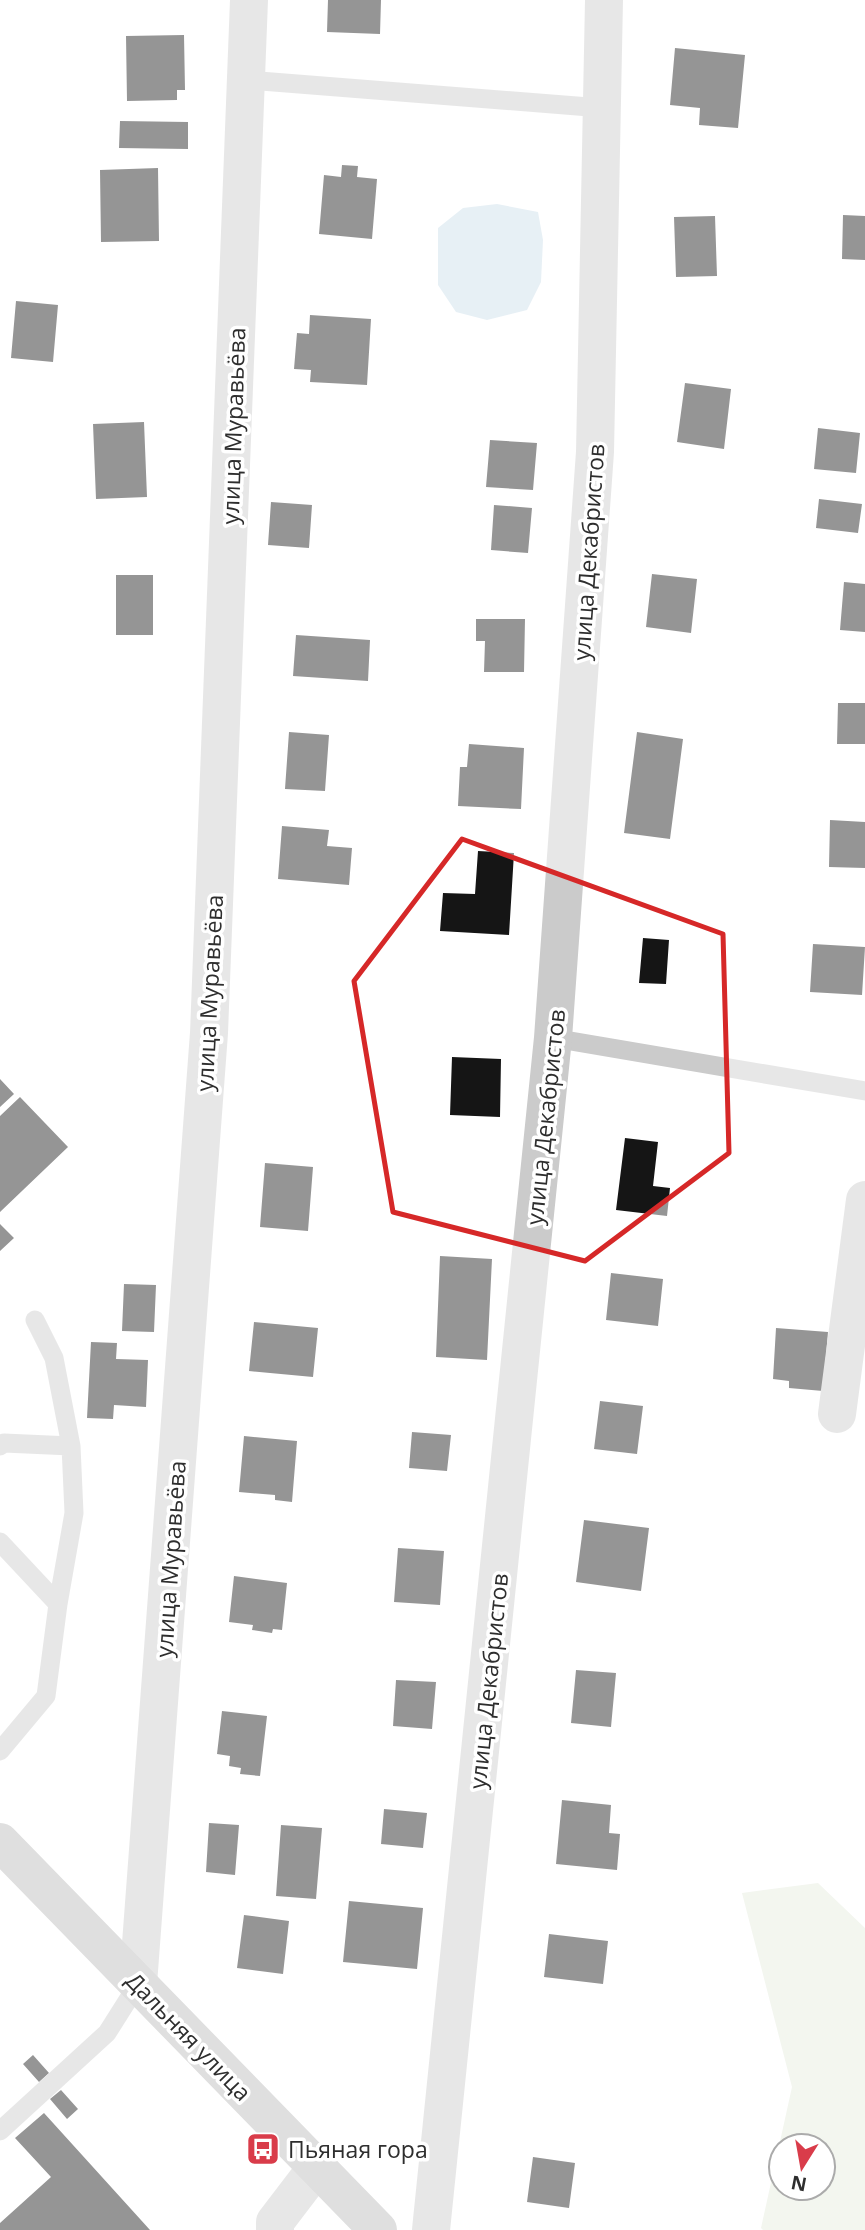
<svg xmlns="http://www.w3.org/2000/svg" width="865" height="2230" viewBox="0 0 865 2230" font-family="'Open Sans',sans-serif">
	<rect width="100%" height="100%" fill="#fff"/>
	<!-- green -->
	<path fill="#e4eadc" fill-rule="evenodd" d="M818,1883L865,1928V2230H763L761,2228L792,2087L742,1893ZM781,2146H823V2188H781Z"/>
	<!-- water -->
	<path fill="#cadde9" d="M497,204L538,212L543,240L541,282L527,310L487,320L456,312L438,285V228L463,208Z"/>
	<!-- building -->
	<path fill="#151515" d="M328,0H381L380,34L327,32Z
		M184,35L185,90H177V100L127,101L126,36Z
		M675,48L745,55L738,128L699,125L700,108L670,105Z
		M120,121L188,122V149L119,148Z
		M342,165L358,166L357,177L377,179L372,239L319,234L324,175L341,177Z
		M158,168L159,241L101,242L100,170Z
		M843,215L865,216V260L842,259Z
		M715,216L717,276L676,277L674,217Z
		M16,301L58,305L53,362L11,358Z
		M310,315L371,319L367,385L310,382L311,370L294,369L297,333L309,334Z
		M685,383L731,389L724,449L677,442Z
		M144,422L147,497L96,499L93,424Z
		M818,428L860,433L856,473L814,469Z
		M490,440L537,443L533,490L486,487Z
		M819,499L862,504L858,533L816,528Z
		M271,502L312,505L309,548L268,545Z
		M494,505L532,508L528,553L491,550Z
		M652,574L697,579L691,633L646,627Z
		M116,575H153V635H116Z
		M844,582L865,584V632L840,630Z
		M476,619H525L524,672H484L485,641H476Z
		M296,635L370,640L368,681L293,676Z
		M838,703H865V744H837Z
		M289,732L329,735L325,791L285,789Z
		M637,732L683,739L670,839L624,833Z
		M469,744L524,748L521,809L458,806L460,767H467Z
		M830,820L865,822V868L829,867Z
		M282,826L329,830L327,846L352,848L349,885L278,879Z
		M478,851L514,853L509,935L440,931L443,893L475,894Z
		M643,938L669,940L666,984L639,983Z
		M813,944L865,947L862,995L810,992Z
		M452,1057L501,1059L500,1117L450,1115Z
		M0,1079L14,1094L0,1107Z
		M20,1097L68,1147L0,1212V1116Z
		M625,1138L658,1142L653,1186L670,1188L667,1216L616,1210Z
		M265,1163L313,1167L308,1231L260,1227Z
		M0,1224L14,1238L0,1251Z
		M440,1256L492,1259L487,1360L436,1357Z
		M611,1273L663,1279L658,1326L606,1320Z
		M124,1284L156,1285L154,1332L122,1331Z
		M254,1322L318,1328L313,1377L249,1371Z
		M776,1328L828,1332L823,1391L789,1388V1381L773,1379Z
		M91,1342L117,1343L116,1359L148,1360L146,1407L114,1405L113,1419L87,1418Z
		M600,1401L643,1406L637,1454L594,1449Z
		M412,1432L451,1435L447,1471L409,1468Z
		M244,1436L297,1441L292,1502L275,1500V1495L239,1492Z
		M584,1520L649,1528L641,1591L576,1582Z
		M398,1548L444,1551L440,1605L394,1602Z
		M234,1576L287,1583L282,1630L273,1629L272,1633L252,1630L253,1625L229,1622Z
		M576,1670L616,1673L611,1727L571,1723Z
		M396,1680L436,1682L432,1729L393,1726Z
		M222,1711L267,1716L260,1776L240,1774L241,1768L229,1766L230,1756L217,1754Z
		M562,1800L611,1805L609,1833L620,1834L617,1870L556,1864Z
		M384,1809L427,1813L423,1848L381,1844Z
		M209,1823L239,1825L235,1875L206,1872Z
		M281,1825L322,1828L316,1899L276,1896Z
		M349,1901L423,1908L417,1969L343,1962Z
		M244,1915L289,1921L283,1974L237,1968Z
		M549,1934L608,1941L603,1984L544,1977Z
		M33,2055L49,2073L39,2082L23,2064Z
		M61,2090L78,2109L67,2119L50,2099Z
		M44,2113L150,2230H0V2223L51,2177L15,2138Z
		M533,2157L575,2163L569,2208L527,2202Z"/>
	<g fill="none" stroke-linecap="round" stroke-linejoin="round">
		<!-- service -->
		<path stroke="#cbcbcb" stroke-width="19" d="M247,80L602,108
			M553,1038L865,1091
			M35,1320L54,1358L71,1446L74,1513L58,1604
			M0,1446L4,1443L71,1446
			M0,1542L58,1604L46,1696L0,1751
			M0,2131L107,2033L138,1984"/>
		<!-- minor -->
		<path stroke="#cbcbcb" stroke-width="38" d="M837,1414L865,1200
			M138,1984L209,1033L249,0
			M275,2230V2222L317,2167
			M431,2230L553,1038L595,452L604,0"/>
		<!-- secondary -->
		<path stroke="#b8b8b8" stroke-width="38" d="M0,1842L378,2230"/>
	</g>
	<!-- marked area -->
	<path d="M0 0H865V2230H0ZM462,839L723,934L729,1153L585,1261L393,1212L354,981Z" fill="#fff" fill-opacity=".55" fill-rule="evenodd"/>
	<path fill="none" stroke="#d62828" stroke-width="5" stroke-linejoin="round" d="M462,839L723,934L729,1153L585,1261L393,1212L354,981Z"/>
	<!-- icons -->
	<defs>
		<symbol id="bus-square" viewBox="-11 -11 22 22"><rect x="-9" y="-9" width="18" height="18" rx="4" fill="#d93c4a" stroke="#fff"/><path d="M-5-6H5V4H4V6H2V4H-2V6H-4V4H-5ZM-3.5-4V0h7V-4ZM-3.5 1.2v1.5H-2V1.2ZM2 1.2v1.5H3.5V1.2Z" fill="#fff"/></symbol>
	</defs>
	<g fill-rule="evenodd">
		<use href="#bus-square" x="244" y="2130" width="38" height="38"/>
	</g>
	<g text-anchor="middle" dominant-baseline="central" stroke-width="7" stroke-linejoin="round" paint-order="stroke">
		<!-- street labels -->
		<g font-size="23" fill="#2e2e2e" stroke="#fff">
			<text transform="translate(233 426) rotate(-88)">улица Муравьёва</text>
			<text transform="translate(588 552) rotate(-86)">улица Декабристов</text>
			<text transform="translate(209 993) rotate(-87)">улица Муравьёва</text>
			<text transform="translate(545 1117) rotate(-84)">улица Декабристов</text>
			<text transform="translate(170 1559) rotate(-86)">улица Муравьёва</text>
			<text transform="translate(488 1681) rotate(-84)">улица Декабристов</text>
			<text transform="translate(189 2036) rotate(46)">Дальняя улица</text>
		</g>
		<!-- poi labels -->
		<g font-size="23" fill="#2e2e2e" stroke="#fff" text-anchor="start">
			<text x="288" y="2149">Пьяная гора</text>
		</g>
	</g>
	<!-- north arrow -->
	<g transform="translate(802 2167) rotate(191)"><circle r="33" fill="#ffffff" stroke="#ababab" stroke-width="2"/>
	<path d="M0-5L12 26L0 18L-12 26Z" fill="#d93c4a"/>
	<text y="-10" font-size="19" font-weight="bold" text-anchor="middle" fill="#2e2e2e">N</text>
	</g>
</svg>
